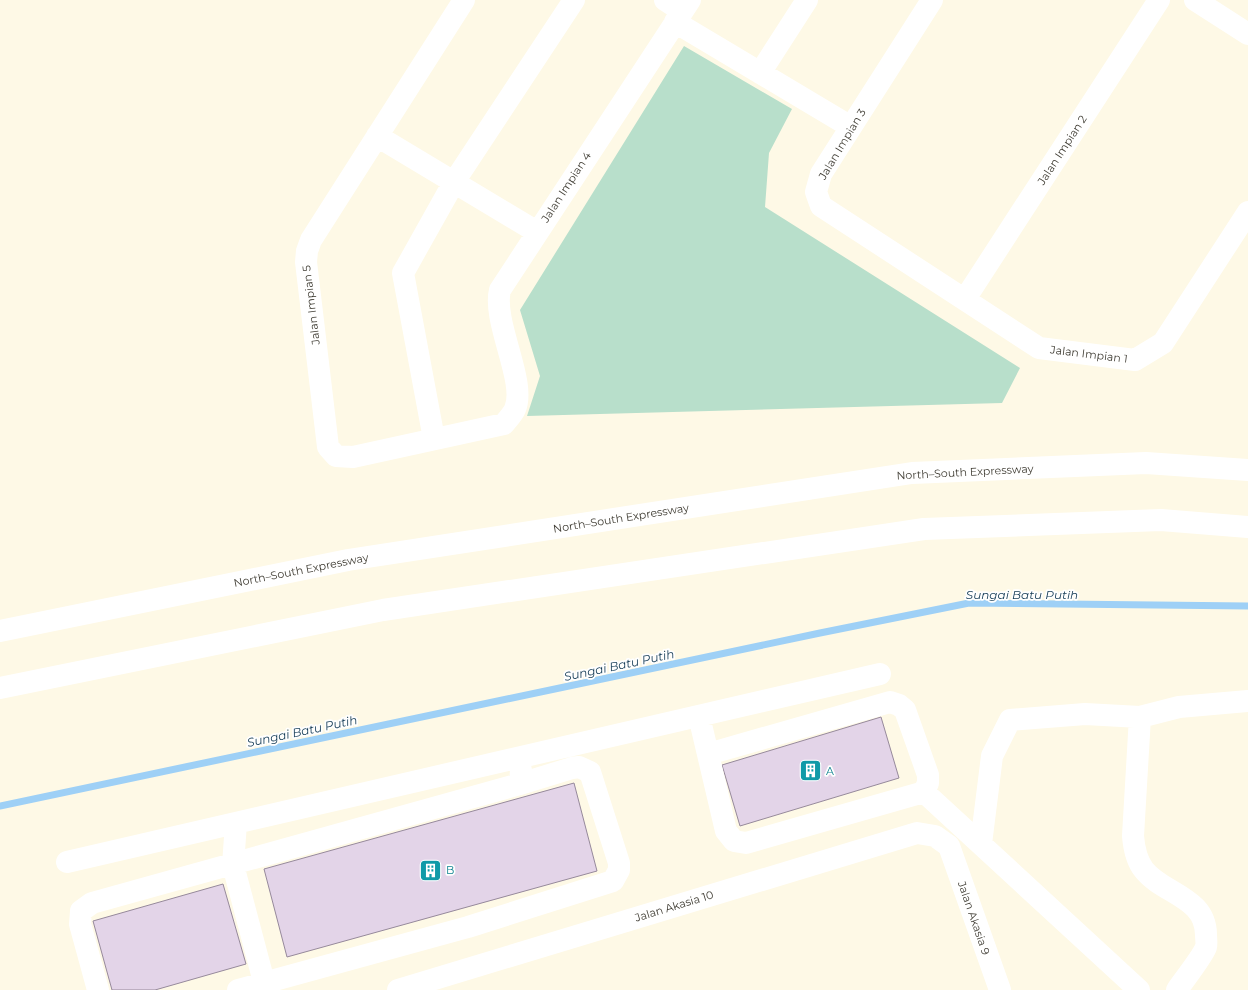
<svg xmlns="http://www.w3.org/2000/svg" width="1248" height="990" viewBox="0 0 1248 990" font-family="Montserrat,sans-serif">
	<rect width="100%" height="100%" fill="#fef9e6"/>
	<!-- green -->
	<path fill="#b8dfcb" d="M684,46L792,109L769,153L765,207L1020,368L1002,403L527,416L540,376L520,310Z"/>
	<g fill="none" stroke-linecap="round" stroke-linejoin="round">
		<!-- stream -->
		<path stroke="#9ed0f6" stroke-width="7" d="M0,806L820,633L969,603L1248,606"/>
	</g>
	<!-- building -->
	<path fill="#e3d4e8" stroke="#96899b" d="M881,717L899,778L740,826L722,765Z
		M574,783L597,871L287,957L264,869Z
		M223,884L246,964L155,990H112L93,921Z"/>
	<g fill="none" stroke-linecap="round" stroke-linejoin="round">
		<!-- minor -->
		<path stroke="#fff" stroke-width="22" d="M464,0L311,240L307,251L306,262L328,447L336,456L353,457L504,424C508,419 513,414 515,409C527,382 492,322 500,290L690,0
			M665,0L682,11
			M932,0L821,174L816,192L821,206L1039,348L1135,360L1163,343L1248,212
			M1195,0L1248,34
			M675,22L851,127
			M760,73L807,0
			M377,136L537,232
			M965,299L1159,0
			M434,439L403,273L454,182L574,0
			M699,716L726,831L734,841L746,843L924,792L1139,990
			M1140,717L1133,836C1134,848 1136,860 1144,870C1163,894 1206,897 1206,935C1206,938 1207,944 1206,947C1203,956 1183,981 1177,990
			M708,754L890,702L899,705L905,710L928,775V783L924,792
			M236,823L233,865L264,982
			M981,844L992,756L1010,720L1085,714L1140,717L1179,707L1248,701
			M67,862L880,674
			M98,990L80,924L81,911L92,903L520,784L521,770
			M238,990L468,927L613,881L619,870V863L590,772L579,767L572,768L520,784
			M398,990L917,833L935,836L949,846L1000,990"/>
		<!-- highway -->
		<path stroke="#fff" stroke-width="22" d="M0,631L348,560L912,473L1146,463L1248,470
			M0,688L383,610L924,529L1161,520L1248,527"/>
	</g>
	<!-- icons -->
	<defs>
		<symbol id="building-square" viewBox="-11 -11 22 22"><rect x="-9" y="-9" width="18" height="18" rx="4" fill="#0f9aa8" stroke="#fff"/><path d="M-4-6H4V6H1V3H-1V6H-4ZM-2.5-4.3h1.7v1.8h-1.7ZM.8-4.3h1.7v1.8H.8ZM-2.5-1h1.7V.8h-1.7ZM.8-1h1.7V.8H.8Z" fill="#fff"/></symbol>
	</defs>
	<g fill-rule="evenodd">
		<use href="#building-square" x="798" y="758" width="25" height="25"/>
		<use href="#building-square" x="418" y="858" width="25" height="25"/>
	</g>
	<g text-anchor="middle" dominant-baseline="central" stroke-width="3.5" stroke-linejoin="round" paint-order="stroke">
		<!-- street labels -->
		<g font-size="11" fill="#3e3b32" stroke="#fff">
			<text transform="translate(842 144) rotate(-59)">Jalan Impian 3</text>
			<text transform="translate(1062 150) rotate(-57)">Jalan Impian 2</text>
			<text transform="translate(566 187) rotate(-57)">Jalan Impian 4</text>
			<text transform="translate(311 305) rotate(-97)">Jalan Impian 5</text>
			<text transform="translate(1089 354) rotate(7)">Jalan Impian 1</text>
			<text transform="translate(965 472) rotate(-3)">North–South Expressway</text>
			<text transform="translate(621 518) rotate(-9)">North–South Expressway</text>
			<text transform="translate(301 570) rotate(-11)">North–South Expressway</text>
			<text transform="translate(674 906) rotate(-17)">Jalan Akasia 10</text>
			<text transform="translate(974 918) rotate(71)">Jalan Akasia 9</text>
		</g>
		<!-- culture labels -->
		<g font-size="11" fill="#0d838f" stroke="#fff" text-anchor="start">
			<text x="826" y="771">A</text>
			<text x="446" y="870">B</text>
		</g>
		<!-- water labels -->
		<g font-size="12" font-style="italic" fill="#133a54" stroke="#fff">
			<text x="1022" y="594">Sungai Batu Putih</text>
			<text transform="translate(619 665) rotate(-12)">Sungai Batu Putih</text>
			<text transform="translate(302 731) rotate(-12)">Sungai Batu Putih</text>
		</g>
	</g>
</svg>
